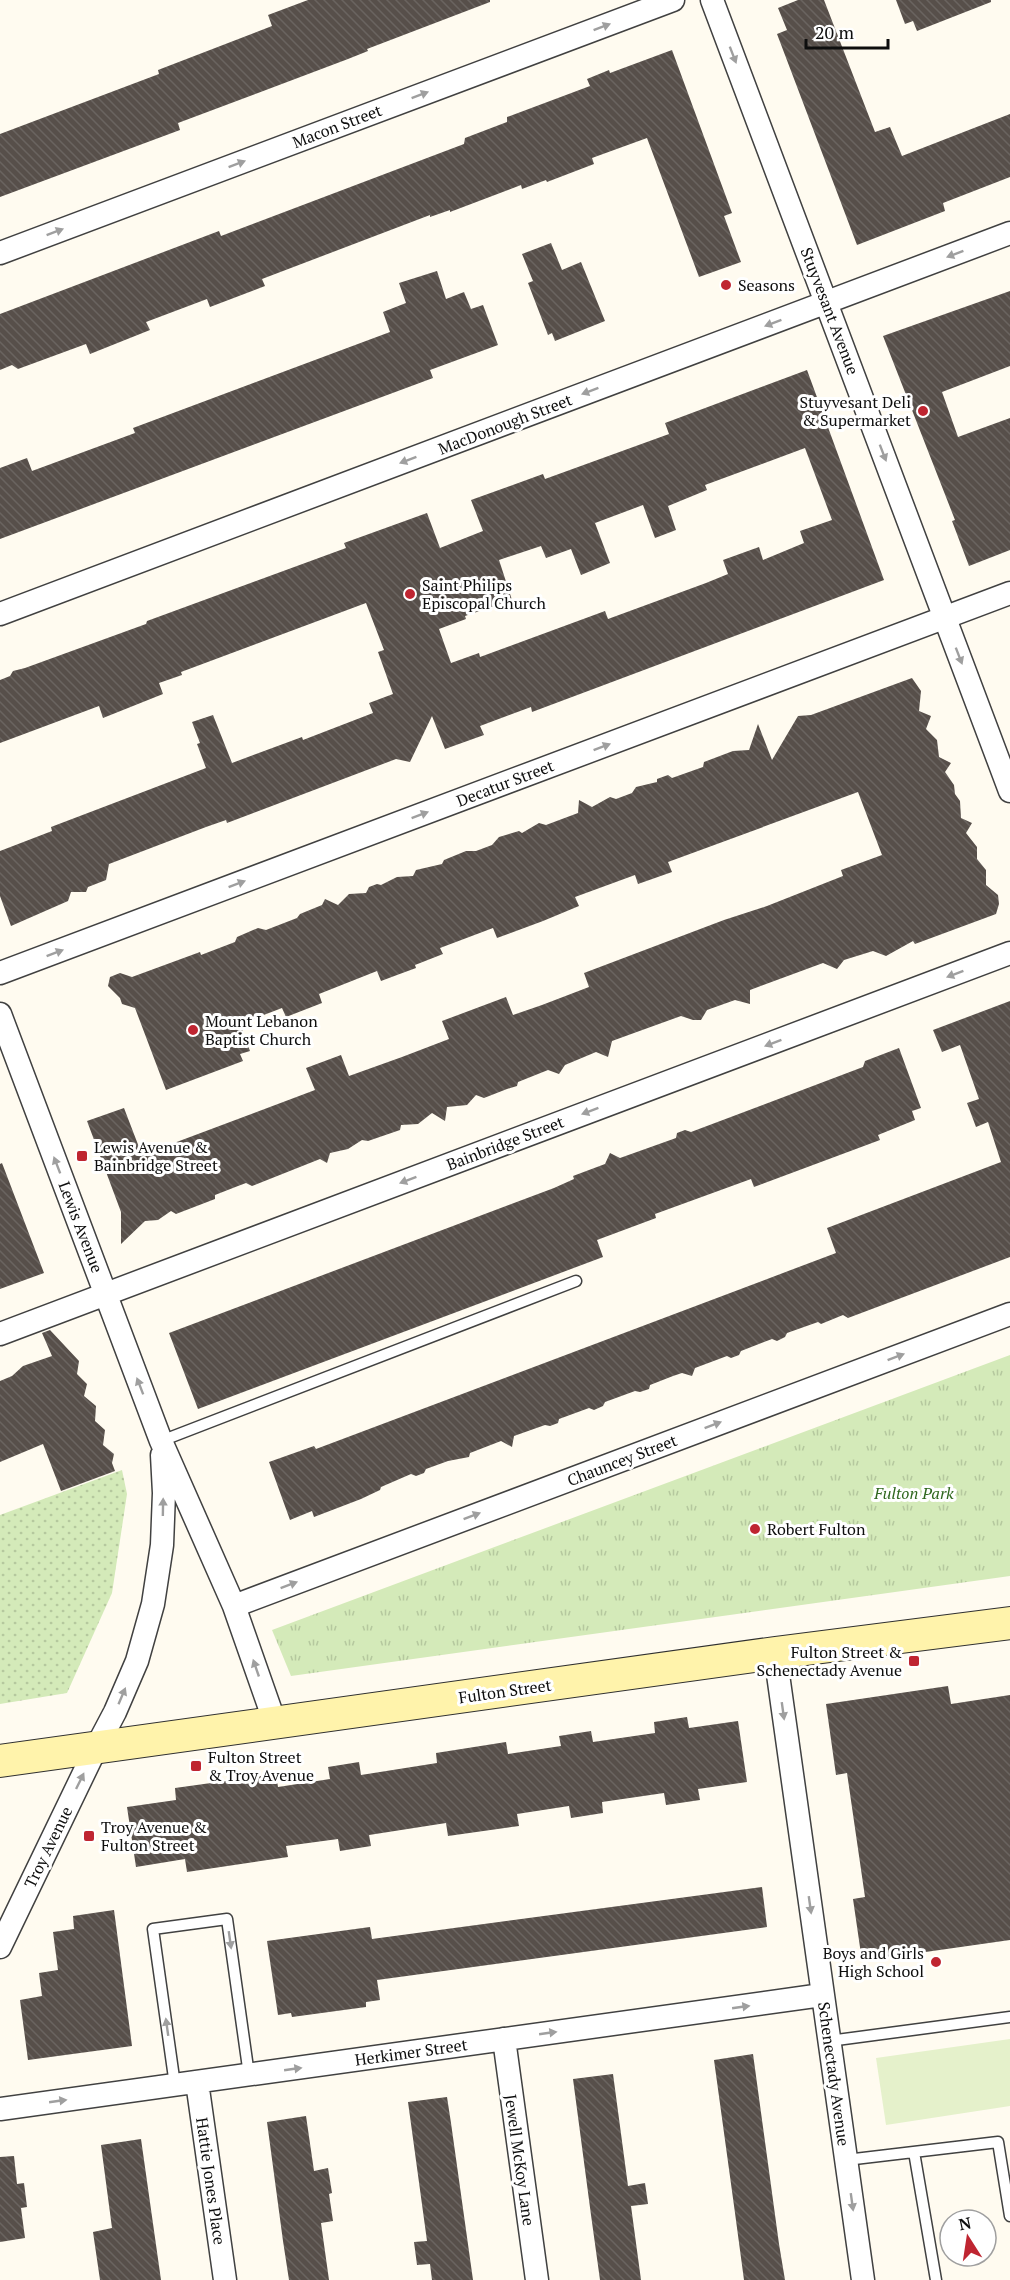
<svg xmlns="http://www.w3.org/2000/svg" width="1010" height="2280" viewBox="0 0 1010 2280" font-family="'PT Serif',serif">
	<defs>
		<pattern id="grass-dots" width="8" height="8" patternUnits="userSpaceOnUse" patternTransform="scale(1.5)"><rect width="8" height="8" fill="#d4eab9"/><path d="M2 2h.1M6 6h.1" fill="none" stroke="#b5c89e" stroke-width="1.8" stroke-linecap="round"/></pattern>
		<pattern id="park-tufts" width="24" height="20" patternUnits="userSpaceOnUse" patternTransform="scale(1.5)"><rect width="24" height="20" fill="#d4eab9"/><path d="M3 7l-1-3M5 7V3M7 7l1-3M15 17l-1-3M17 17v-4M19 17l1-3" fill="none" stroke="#b5c89e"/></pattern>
		<pattern id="building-back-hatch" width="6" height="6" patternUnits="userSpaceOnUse" patternTransform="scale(1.5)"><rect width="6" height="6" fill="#574f4a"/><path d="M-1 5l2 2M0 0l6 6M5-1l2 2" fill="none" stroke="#6a6460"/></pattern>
	</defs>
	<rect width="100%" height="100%" fill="#fffbf0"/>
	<!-- grass -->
	<path fill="url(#grass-dots)" d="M122,1470L127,1494L112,1593L67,1693L0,1704V1515Z"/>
	<!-- park -->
	<path fill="url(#park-tufts)" d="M1010,1355V1576L291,1676L272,1630Z"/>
	<!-- pitch -->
	<path fill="#e5f1cb" d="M1010,2039V2106L886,2125L876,2058Z"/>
	<!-- building -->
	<path fill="url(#building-back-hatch)" fill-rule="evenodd" d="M308,0H490V2L367,49L368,51L348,59L178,123L180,130L0,197V134L159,74L158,70L272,26L268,15Z
		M798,0H824L875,132L890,127L902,156L1010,114V177L943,203L945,211L857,245L777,34L787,30L778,8Z
		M896,0H991V2L917,31L913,21L905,24Z
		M672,50L732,213L724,216L741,262L699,277L647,138L592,158L594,164L547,182L546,180L522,189L521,185L450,212V210L430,217V215L262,279L265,286L210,307L207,299L146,322L150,330L90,354L86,344L18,369L12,365L0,370V314L219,231L221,236L464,144L465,138L507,122V117L590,86L587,79L609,70L610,73Z
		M551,243L562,270L581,262L605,321L555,341L552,333L548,335L528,283L533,281L522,254Z
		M437,271L446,299L464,292L471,309L483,305L498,345L430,370L433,378L0,539V468L27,458L32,471L135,433L133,428L390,332L383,312L406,303L399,283Z
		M1010,291V366L942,392L958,437L1010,418V550L969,566L952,521L955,520L883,336Z
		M807,370L884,580L532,712L531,707L480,726L484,735L445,749L432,716L410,762L396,759L227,823L226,820L206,827L109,864L106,880L88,887L86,892H71L68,901L11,926L0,896V851L52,831L51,827L206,768L197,744L200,743L192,722L213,715L232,763L302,737L303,740L373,713L369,703L393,694L378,652L384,650L366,603L181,672L182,675L159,683L163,694L103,718L99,706L0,743V680L10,676L13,671L25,668L146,624L147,621L346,548L344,543L427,513L440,548L483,531L471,500L543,474L545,479L669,434L665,423ZM805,448L832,520L800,531L804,543L763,560L759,547L723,560L728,574L706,583L608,619L605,611L480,657L479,653L451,663L439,629L466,619L465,616L512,600L499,560L541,546L546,558L571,549L581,575L610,563L595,523L643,505L655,538L676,530L668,506L707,490L705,485Z
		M912,678L921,691L919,711L931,716L926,729L937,740L939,757L951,763L945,772L954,785L955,794L960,801L961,818L972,823L966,833L977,847V859L986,870V885L998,895L999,904L996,914L915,944L913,941L886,956L873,951L844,960L837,969L823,963L750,990V1004L735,1000L707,1010L701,1020H693L681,1016L634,1033L612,1041L608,1057L596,1052L565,1065L559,1074L548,1070L518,1082L517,1086L507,1089L484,1098L476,1095L467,1105L447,1107L445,1121L432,1113L418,1124L401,1125L400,1130L368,1141L362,1140L348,1149L330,1153L327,1163L320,1159L252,1186L246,1183L238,1186L215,1195V1199L176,1214L171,1211L158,1220L145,1221L121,1244V1212L87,1121L124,1108L142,1155L315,1090L306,1068L341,1055L349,1076L402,1057L449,1039L442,1021L506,997L513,1015L542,1005L589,987L584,973L724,920L767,906L843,876L841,870L882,855L858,792L668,862L672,872L638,884L635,875L575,897L579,906L543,921L497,938L493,928L440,948L443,954L415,965L416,968L397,975L381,981L377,971L319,994L322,1003L286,1017L282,1008L240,1024L250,1051L240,1054L243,1061L166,1090L135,1008L122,1004L120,998L108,986L110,977L120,973L132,977L200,952L201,955L235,942L237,937L258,928L266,930L297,918L300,914L322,905L325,899L338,905L349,894L366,893L369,887L377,884L381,885L397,877L413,876L416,870L442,864L444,860L466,851H476L492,845L499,837L519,831L522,833L539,823L546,825L578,813L579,800L592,807L610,797L616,799L632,793L636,787L657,782V779L668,775L672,778L703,767L704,762L733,751L749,750L758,724L772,760L798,716L811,715Z
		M1010,1001V1257L848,1318L843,1315L821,1324L818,1322L787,1333L785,1337L777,1341L772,1339L741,1351L739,1355L731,1358L727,1356L695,1368L692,1376L682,1373L673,1376L650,1385L649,1389L640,1392L635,1391L605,1402L603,1406L594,1410L589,1408L559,1419L558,1423L550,1426L545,1425L514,1436L512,1447L501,1441L470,1453L469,1457L448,1461L426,1469L424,1473L416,1476L411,1474L381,1487L380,1490L361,1499L314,1517L312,1511L290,1520L269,1462L314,1446L316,1449L836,1253L827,1228L1001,1162L988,1122L976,1127L967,1103L979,1099L960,1045L942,1052L933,1030Z
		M899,1048L921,1108L912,1111L915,1120L878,1135L880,1140L754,1187L751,1179L655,1214L656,1218L597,1240L603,1257L198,1409L169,1333L554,1188L574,1179L573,1176L605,1164L610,1153L620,1158L676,1138L677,1133L685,1130L691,1132L863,1067L865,1061Z
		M2,1163L44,1273L0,1289V1164Z
		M50,1330L79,1361L77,1374L87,1384L84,1396L96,1406L95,1421L105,1430L103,1445L114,1454L112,1463L115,1471L61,1491L43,1444L0,1462V1381L12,1376L23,1366L52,1356L42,1333Z
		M948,1686L951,1704L1010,1695V1940L862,1961L853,1899L865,1897L847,1773L836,1775L826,1704Z
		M687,1717L689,1728L738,1721L747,1782L698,1789L700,1800L666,1805L664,1793L602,1802L603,1813L571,1818L569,1806L517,1814L519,1826L448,1836L446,1823L369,1835L371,1846L340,1851L338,1839L286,1846L288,1857L187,1872L185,1859L136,1867L127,1807L176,1800L175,1788L276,1774L278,1787L330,1779L328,1767L359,1762L361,1775L437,1763L436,1753L506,1742L508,1754L561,1746L559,1736L591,1731L593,1742L655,1733L654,1722Z
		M762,1887L767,1927L377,1980L380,2000L366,2002V2007L292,2017L291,2013L278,2015L267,1941L370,1927L372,1939Z
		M114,1910L132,2046L28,2060L20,2000L42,1996L39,1973L58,1970L53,1932L74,1929L73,1916Z
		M753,2054L779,2244L785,2280H744L735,2213L714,2060Z
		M613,2074L628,2186L645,2183L648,2204L631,2206L641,2280H600L591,2215L573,2079Z
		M447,2097L451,2123L473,2280H432L430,2264L417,2265L414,2242L427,2241L408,2102Z
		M306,2116L314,2171L328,2168L332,2193L329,2194L333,2221L321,2223L329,2280H289L283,2241L267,2122Z
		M141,2139L161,2280H100L93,2232L112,2228L101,2145Z
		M14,2156L17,2184L24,2183L27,2207L21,2208L25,2238L0,2242V2157Z"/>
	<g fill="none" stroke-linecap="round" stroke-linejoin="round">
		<defs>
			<path id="service" d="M161,1441L576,1281
				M829,2041L1010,2017
				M175,2085L153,1929L227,1919L249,2075
				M914,2152L936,2280
				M846,2160L998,2142L1010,2216"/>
			<path id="minor" d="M712,0L1010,791
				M0,253L673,0
				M0,614L1010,233
				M0,973L1010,593
				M0,1014L161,1441L234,1606L275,1723
				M0,1334L1010,953
				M234,1606L1010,1314
				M775,1653L863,2280
				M0,1947L96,1748L115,1712L137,1661L153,1604L162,1545L164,1493L162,1455
				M504,2039L537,2280
				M197,2082L225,2280
				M0,2109L822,1995"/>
			<path id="secondary" d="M0,1761L775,1653L1010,1623"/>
		</defs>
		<!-- service casing -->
		<use href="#service" stroke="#414141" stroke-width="13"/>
		<!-- minor casing -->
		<use href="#minor" stroke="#414141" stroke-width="25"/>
		<!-- secondary casing -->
		<use href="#secondary" stroke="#303030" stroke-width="34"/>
		<!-- service -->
		<use href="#service" stroke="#fff" stroke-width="10"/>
		<!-- minor -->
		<use href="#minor" stroke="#fff" stroke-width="22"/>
		<!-- secondary -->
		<use href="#secondary" stroke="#fff3ab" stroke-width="32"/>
	</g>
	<!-- one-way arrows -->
	<defs><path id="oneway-solid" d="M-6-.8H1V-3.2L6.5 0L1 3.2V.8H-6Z" transform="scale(1.5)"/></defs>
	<g fill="#9f9f9f">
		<use href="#oneway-solid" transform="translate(602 27) rotate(-21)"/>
		<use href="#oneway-solid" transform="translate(733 55) rotate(69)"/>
		<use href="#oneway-solid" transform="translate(420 95) rotate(-21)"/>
		<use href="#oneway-solid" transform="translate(237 164) rotate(-21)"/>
		<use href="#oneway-solid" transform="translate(55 232) rotate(-21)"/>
		<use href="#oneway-solid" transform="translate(955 254) rotate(159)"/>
		<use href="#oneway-solid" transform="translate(773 323) rotate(159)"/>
		<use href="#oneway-solid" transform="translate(590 391) rotate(159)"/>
		<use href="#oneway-solid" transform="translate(883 453) rotate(69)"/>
		<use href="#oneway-solid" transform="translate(408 460) rotate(159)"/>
		<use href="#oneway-solid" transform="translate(959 656) rotate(69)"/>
		<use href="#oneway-solid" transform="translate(602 747) rotate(-21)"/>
		<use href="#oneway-solid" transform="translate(420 815) rotate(-21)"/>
		<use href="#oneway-solid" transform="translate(237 884) rotate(-21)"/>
		<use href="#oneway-solid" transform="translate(55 953) rotate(-21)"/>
		<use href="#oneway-solid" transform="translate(955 974) rotate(159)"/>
		<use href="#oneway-solid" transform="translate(773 1043) rotate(159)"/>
		<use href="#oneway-solid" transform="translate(590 1111) rotate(159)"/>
		<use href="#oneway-solid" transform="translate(57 1165) rotate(-111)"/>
		<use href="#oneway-solid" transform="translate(408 1180) rotate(159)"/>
		<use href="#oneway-solid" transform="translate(896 1357) rotate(-21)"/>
		<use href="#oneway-solid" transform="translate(140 1386) rotate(-111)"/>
		<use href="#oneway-solid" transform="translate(713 1425) rotate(-21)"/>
		<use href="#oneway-solid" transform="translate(163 1507) rotate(-89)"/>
		<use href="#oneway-solid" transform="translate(472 1516) rotate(-21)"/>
		<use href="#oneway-solid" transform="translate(289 1585) rotate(-21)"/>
		<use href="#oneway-solid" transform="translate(256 1668) rotate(-109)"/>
		<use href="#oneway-solid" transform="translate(122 1696) rotate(-67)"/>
		<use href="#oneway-solid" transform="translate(783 1711) rotate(82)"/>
		<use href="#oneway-solid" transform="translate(80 1781) rotate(-64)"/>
		<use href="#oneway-solid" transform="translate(810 1905) rotate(82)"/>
		<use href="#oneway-solid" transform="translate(230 1940) rotate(82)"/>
		<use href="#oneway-solid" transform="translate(741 2007) rotate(-8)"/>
		<use href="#oneway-solid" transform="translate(167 2027) rotate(-98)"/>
		<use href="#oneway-solid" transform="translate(548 2033) rotate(-8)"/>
		<use href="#oneway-solid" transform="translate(293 2069) rotate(-8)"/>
		<use href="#oneway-solid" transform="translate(58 2101) rotate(-8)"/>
		<use href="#oneway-solid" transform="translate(852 2202) rotate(82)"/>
	</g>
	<!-- markers -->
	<g fill="#bf2531" stroke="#fff" stroke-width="2">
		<circle cx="726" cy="285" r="6"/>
		<circle cx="923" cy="411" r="6"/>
		<circle cx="410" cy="594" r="6"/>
		<circle cx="193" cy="1030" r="6"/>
		<rect x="76" y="1150" width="12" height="12" rx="3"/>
		<circle cx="755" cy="1529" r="6"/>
		<rect x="908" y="1655" width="12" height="12" rx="3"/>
		<rect x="190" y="1760" width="12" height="12" rx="3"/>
		<rect x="83" y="1830" width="12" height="12" rx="3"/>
		<circle cx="936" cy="1962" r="6"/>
	</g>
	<g text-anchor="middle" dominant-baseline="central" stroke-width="6" stroke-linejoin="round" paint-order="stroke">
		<!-- street labels -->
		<g font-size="16" fill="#0e0e0e" stroke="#fff">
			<text transform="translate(337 126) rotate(-21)">Macon Street</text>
			<text transform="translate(830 311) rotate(69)">Stuyvesant Avenue</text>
			<text transform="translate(505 424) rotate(-21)">MacDonough Street</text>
			<text transform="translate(505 783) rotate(-21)">Decatur Street</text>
			<text transform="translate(505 1143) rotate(-21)">Bainbridge Street</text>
			<text transform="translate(81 1227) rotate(69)">Lewis Avenue</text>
			<text transform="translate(622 1460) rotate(-21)">Chauncey Street</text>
			<text transform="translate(505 1691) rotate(-8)">Fulton Street</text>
			<text transform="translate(48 1847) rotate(-64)">Troy Avenue</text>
			<text transform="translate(411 2052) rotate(-8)">Herkimer Street</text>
			<text transform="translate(834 2074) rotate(82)">Schenectady Avenue</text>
			<text transform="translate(520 2160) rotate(82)">Jewell McKoy Lane</text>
			<text transform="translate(211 2181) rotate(82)">Hattie Jones Place</text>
		</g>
		<!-- poi labels -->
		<g font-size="16" fill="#0e0e0e" stroke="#fff" text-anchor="start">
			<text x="738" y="285">Seasons</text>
			<text x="911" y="402" text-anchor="end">Stuyvesant Deli<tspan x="911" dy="18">&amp; Supermarket</tspan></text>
			<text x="422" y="585">Saint Philips<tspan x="422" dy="18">Episcopal Church</tspan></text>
			<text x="205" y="1021">Mount Lebanon<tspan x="205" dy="18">Baptist Church</tspan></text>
			<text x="94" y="1147">Lewis Avenue &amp;<tspan x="94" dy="18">Bainbridge Street</tspan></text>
			<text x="767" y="1529">Robert Fulton</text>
			<text x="902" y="1652" text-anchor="end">Fulton Street &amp;<tspan x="902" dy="18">Schenectady Avenue</tspan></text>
			<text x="208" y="1757">Fulton Street<tspan x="208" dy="18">&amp; Troy Avenue</tspan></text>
			<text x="101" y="1827">Troy Avenue &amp;<tspan x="101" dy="18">Fulton Street</tspan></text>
			<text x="924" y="1953" text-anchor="end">Boys and Girls<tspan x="924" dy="18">High School</tspan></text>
		</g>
		<!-- park labels -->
		<g font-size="16" font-style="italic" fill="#2f671e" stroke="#fff">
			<text x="914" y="1493">Fulton Park</text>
		</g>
	</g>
	<!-- north arrow -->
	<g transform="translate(968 2238) rotate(348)"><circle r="28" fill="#ffffff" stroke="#9f9f9f" stroke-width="1.5"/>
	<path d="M0-4.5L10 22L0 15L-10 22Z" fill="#bf2531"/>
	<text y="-9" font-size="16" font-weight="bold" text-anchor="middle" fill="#0e0e0e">N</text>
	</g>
	<!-- scale -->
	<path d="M806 39v9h82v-9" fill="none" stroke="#0e0e0e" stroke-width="3"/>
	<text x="815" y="39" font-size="18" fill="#0e0e0e" stroke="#ffffff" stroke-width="4.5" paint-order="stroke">20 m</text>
</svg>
